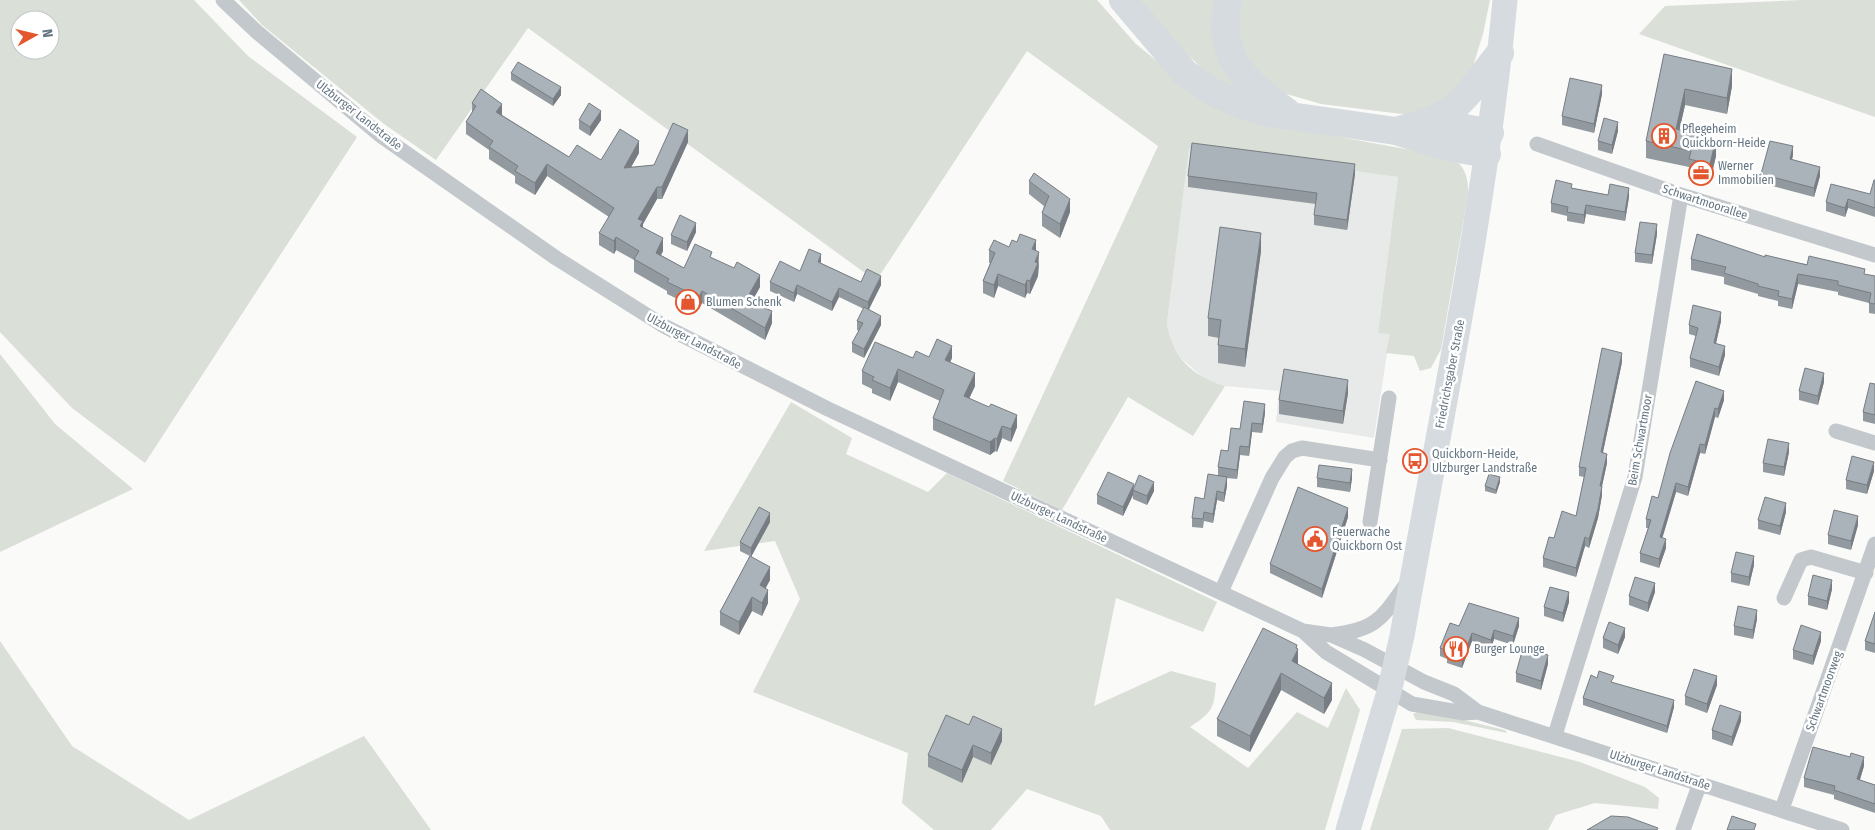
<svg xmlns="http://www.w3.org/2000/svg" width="1875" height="830" viewBox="0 0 1875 830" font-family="'Fira Sans Condensed',sans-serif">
	<rect width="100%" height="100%" fill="#fafaf8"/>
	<!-- built -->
	<path fill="#e8e9e9" d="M1189,149L1398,177L1378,332L1390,334L1374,438L1276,422L1279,391L1225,386L1207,381L1181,358L1169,340L1167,323Z"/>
	<!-- green -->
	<path fill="#dadfd7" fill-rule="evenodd" d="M0,0H194L248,56L357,137L145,463L72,408L0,332ZM20,20H50V50H20Z
		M239,0H1097L1136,44L1207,102L1268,124L1449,157C1465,163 1469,179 1468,195L1441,349L1431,368L1420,371L1414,356L1386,353L1390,334L1378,333L1398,177L1189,149L1167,323C1171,356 1193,377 1225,386L1193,436L1128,397L1062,510L1003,481L1158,146L1027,51L876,281L528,28L436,160L384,124L262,25Z
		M1141,0H1218L1264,105L1227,91L1179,47Z
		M1240,0H1490L1483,34L1473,66L1453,99L1410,115L1321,104L1280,92L1241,56L1236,11Z
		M1802,0H1875V117L1639,34L1665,6Z
		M0,354L55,424L133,489L0,552Z
		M791,402L852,438L846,454L928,492L947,473L1217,602L1203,632L1116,598L1094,706L1171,671L1216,683C1214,710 1212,712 1190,727L1248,768L1297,712L1328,728L1346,688L1360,710L1325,830H1110L1101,816L1027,789L991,830H934L902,803L908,753L753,692L800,599L775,541L704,551Z
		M0,641L72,746L189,820L364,736L431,830H0Z
		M1418,712L1447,716L1505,730L1507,733L1453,722L1416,720L1413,714Z
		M1448,728L1580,762L1645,787L1659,798L1658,809L1595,803L1556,815L1548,830H1370L1402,729Z"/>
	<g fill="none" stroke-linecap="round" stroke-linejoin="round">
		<!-- street -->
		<path stroke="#c3c8cc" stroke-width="15" d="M223,0L257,32L380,135L556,258L664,326L828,409L1303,631L1331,635L1365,650L1424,682L1454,694L1478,712L1842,830
			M1537,144L1681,195L1875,255
			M1836,431L1875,443
			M1370,522L1389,398
			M1221,592L1272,478L1285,457L1292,451L1302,448L1380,460
			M1784,598L1801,560L1811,557L1866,573
			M1303,631L1326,652L1412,704L1464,713L1478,712
			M1331,635C1377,630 1382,618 1407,583
			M1555,735L1635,477L1681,195
			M1782,809L1875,544
			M1683,830L1700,783"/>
		<!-- primary -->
		<path stroke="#d6dbdf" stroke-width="25" d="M1348,830L1389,692L1402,636C1439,424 1485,214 1505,0"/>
		<!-- highway -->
		<path stroke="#d6dbdf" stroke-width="28" d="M1123,0L1185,73L1214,93L1242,105L1269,113L1396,131L1448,147L1487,154
			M1228,0C1216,57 1243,80 1286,111
			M1430,121L1490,133
			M1396,131C1412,126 1430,122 1444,114C1468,100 1483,73 1500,53"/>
	</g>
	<!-- wall -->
	<path fill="#929a9f" d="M1664,54L1732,86L1727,114L1685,105L1679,130L1716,156L1710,181L1689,176V167L1646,158V141Z
		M511,73L561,95L553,106L511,80Z
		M1602,94L1594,133L1562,125V116Z
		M472,103L502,115L569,157L601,160L639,153L631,167L654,165L688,142L662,199H657L643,224V228L663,251L661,255L684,268L712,258L760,287L751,303L772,323L765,340L702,303L699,309L667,294V291L634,272V260L616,250L614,254L599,245V233L609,217L547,176L535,195L515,183V176L489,159V150L466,134V122L472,113Z
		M579,120H601L590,136L579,129Z
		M1618,131L1612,154L1598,150V141Z
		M1793,155L1792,159L1820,176L1814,197L1761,183V174Z
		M1355,174L1347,230L1314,225V215L1316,204L1188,187V176Z
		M1875,180V217L1848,208L1845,217L1826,211V202L1870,194Z
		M1029,181L1070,212L1060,238L1042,226V213L1044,206L1029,194Z
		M1572,188L1608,195L1629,197L1625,221L1586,214L1584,224L1567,221V216L1551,212V203Z
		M696,232L687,251L671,244V235Z
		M1657,234L1652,264L1635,262V253Z
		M1009,247L1036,251L1039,265L1038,276L1030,294L1027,293L1025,298L998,286L994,298L983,293V281L990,263H989V250Z
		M1261,251L1245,367L1218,363V345L1219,338L1208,336V318Z
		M1765,257L1875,276V314L1869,313V303L1838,295V292L1798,284L1792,309L1778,306V301L1758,296V294L1724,284V277L1691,270V259Z
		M821,263L861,282L881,285L869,309L881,325L864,358L852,352V343L859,331L857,330V321L864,309L839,297L832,311L797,294L794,302L770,291V282Z
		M1721,321L1716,343L1725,355L1719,376L1690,367V358L1696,336L1689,334V325Z
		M929,357L952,358L950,362L975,386L969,399L1017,427L1011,442L1002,438L997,452L995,451L990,455L933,430V418L940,401L898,382L890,401L872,393V389L862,384V371Z
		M1622,362L1603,452L1607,463L1602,486V495L1598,518L1589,548L1585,546L1576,577L1543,567V558L1554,538L1576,516L1584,477L1579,476V467Z
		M1696,381L1724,400L1718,418L1715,417L1705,454L1700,453L1688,496L1676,492L1662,538L1666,548L1659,568L1640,562V553L1648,528H1646V519L1658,498Z
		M1824,382L1818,405L1799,400V391Z
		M1875,384V424L1863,421V412Z
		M1348,393L1343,424L1279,414V400Z
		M1265,413L1262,433L1252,432L1249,456L1240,455L1237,479L1227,478V486L1224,502L1217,500L1213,523L1204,521L1203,528L1192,527V518L1204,499L1218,476V467L1240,429Z
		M1789,452L1784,476L1763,472V463Z
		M1874,471L1867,494L1846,489V480Z
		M1317,478H1352L1350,492L1317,487Z
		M1500,482L1496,494L1485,491V486Z
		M1134,488L1154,491L1147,505L1133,499V495L1123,516L1097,504V495Z
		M1786,512L1780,535L1758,529V520Z
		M1348,517L1322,598L1270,573V564Z
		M770,522L751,557L770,580L765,588L768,603L762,616L752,611L739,635L720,625V612L750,556L740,551V542Z
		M1858,525L1851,550L1828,544V535Z
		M1754,565L1749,586L1731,582V573Z
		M1832,589L1827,610L1808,605V596Z
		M1655,592L1648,612L1629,605V596Z
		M1569,602L1563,622L1544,616V607Z
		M1875,612V653L1865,650V641Z
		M1757,619L1753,639L1734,635V626Z
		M1459,626H1519L1513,645L1494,639L1491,648L1472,641L1462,668L1447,663V659L1440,656V648Z
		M1625,637L1618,654L1603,648V638Z
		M1821,641L1813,665L1793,659V650Z
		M1297,649L1298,664L1332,700L1324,714L1281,690L1250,752L1217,736V719Z
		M1548,664L1541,690L1516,682V673Z
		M1614,683L1674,707L1667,733L1583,705V698Z
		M1717,685L1707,713L1685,705V696Z
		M946,715L1002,741L991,765L973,757L962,783L928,767V755Z
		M1741,721L1732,746L1712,739V730Z
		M1864,766L1860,780L1875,785V813L1834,799V795L1804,787V778Z"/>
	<!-- shaded-wall -->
	<path fill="#777d82" d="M1732,69V86L1727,114V98Z
		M1602,85V94L1594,133V124Z
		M561,87V95L553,106V99Z
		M1685,89V105L1676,146V129Z
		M502,104V116L496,112Z
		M601,111V120L590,136V127Z
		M1618,122V131L1612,154V145Z
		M688,130V142L662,199V187Z
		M1716,139V156L1710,181V164Z
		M639,141V153L624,180V168Z
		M1793,146V155L1790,168V159Z
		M547,164V176L535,195V183Z
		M1355,164V174L1347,230V220Z
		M1820,167V176L1814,197V188Z
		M657,187V199L643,224V233L640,238L638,219Z
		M1629,188V197L1625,221V212Z
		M1070,199V212L1060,238V224Z
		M1848,199V208L1845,217V208Z
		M1586,205V214L1584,224V215Z
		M696,223V232L687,251V242Z
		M1657,224V234L1652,264V255Z
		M1261,233V251L1245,367V349Z
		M616,237V250L614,254V241Z
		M663,238V251L656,265V253Z
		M1036,240V253L1032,249Z
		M1039,252L1038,276L1030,294V281L1035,262Z
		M821,254V263L818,262Z
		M998,274V286L994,298V285Z
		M1798,274V284L1792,309V299Z
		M760,275V287L746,312V300Z
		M881,276V285L868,311V302Z
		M1027,280V293L1025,298V285Z
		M797,285V294L794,302V293Z
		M839,288V297L832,311V302Z
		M702,291V303L699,309V297Z
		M772,311V323L765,340V328Z
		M1721,312V321L1714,352V343Z
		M881,316V325L864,358V349Z
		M952,346V358L945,373V360Z
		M1725,346V355L1719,376V367Z
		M1622,353V362L1601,461V452Z
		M898,369V382L890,401V388Z
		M975,373V386L964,409V396Z
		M1824,373V382L1818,405V396Z
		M1348,380V393L1343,424V411Z
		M1724,391V400L1718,418V409Z
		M1265,404V413L1262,433V424Z
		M1715,408V417L1705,454V445Z
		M1017,415V427L1011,442V429Z
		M1252,423V432L1249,456V447Z
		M1002,426V438L997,452V439Z
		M995,438V451L990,455V442Z
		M1789,443V452L1784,476V467Z
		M1700,444V453L1688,496V487Z
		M1240,446V455L1237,479V470Z
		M1607,454V463L1600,495V486Z
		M1874,462V471L1867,494V485Z
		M1352,469V478L1350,492V483Z
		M1227,477V486L1224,502V493Z
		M1500,477V482L1496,494V490Z
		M1154,482V491L1147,505V496Z
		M1676,483V492L1660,546V537Z
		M1134,484L1133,495L1123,516V507Z
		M1602,486V495L1598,518L1589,548V539Z
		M1217,491V500L1213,523V514Z
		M1786,503V512L1780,535V526Z
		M1348,508V517L1322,598V589Z
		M770,513V522L751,557V548Z
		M1858,516V525L1851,550V541Z
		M1585,537V546L1576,577V568Z
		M1666,539V548L1659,568V559Z
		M1754,556V565L1749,586V577Z
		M770,567V580L760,599V585Z
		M1832,580V589L1827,610V601Z
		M1655,583V592L1648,612V603Z
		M768,590V603L762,616V603Z
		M1569,592V602L1563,622V613Z
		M752,597V611L739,635V622Z
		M1757,610V619L1753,639V630Z
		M1519,618V626L1513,645V636Z
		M1625,628V637L1618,654V645Z
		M1494,630V639L1491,648V640Z
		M1821,632V641L1813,665V656Z
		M1472,633V641L1462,668V660Z
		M1297,645V650L1298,649V666L1292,661Z
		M1548,655V664L1541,690V681Z
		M1281,673V690L1250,752V736Z
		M1717,676V685L1707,713V704Z
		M1332,683V700L1324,714V698Z
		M1674,700V707L1667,733V726Z
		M1741,712V721L1732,746V737Z
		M1002,729V741L991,765V753Z
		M973,745V757L962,783V770Z
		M1864,757V766L1857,788V779Z"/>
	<!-- building -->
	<path fill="#aab3b9" stroke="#777d82" d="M1664,54L1732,69L1727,98L1685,89L1676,129L1716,139L1710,164L1689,159L1691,151L1646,141Z
		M518,62L561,87L553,99L511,73Z
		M1570,78L1602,85L1594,124L1562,116Z
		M481,89L502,104L496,112L569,157L577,145L601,160L620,129L639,141L624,168L654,165L673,123L688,130L662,187H657L638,219L643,221L640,226L663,238L656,253L684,268L695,244L712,252L710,257L734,268L737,262L760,275L746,300L772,311L765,328L702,291L699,297L667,282L669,279L634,259L639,251L616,237L614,241L599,233L614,208L547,164L535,183L515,171L518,166L489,147L493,141L466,122L476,106L472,103Z
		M589,103L601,111L590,127L579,120Z
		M1604,118L1618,122L1612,145L1598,141Z
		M1770,141L1793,146L1790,159L1820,167L1814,188L1761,174Z
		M1192,143L1355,164L1347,220L1314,215L1317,193L1188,176Z
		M1034,173L1070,199L1060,224L1042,213L1049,196L1029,181Z
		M1556,180L1572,184L1571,188L1608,195L1610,184L1629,188L1625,212L1586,205L1584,215L1567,212L1568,207L1551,203Z
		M1874,180H1875V208L1848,199L1845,208L1826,202L1831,184L1870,194Z
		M680,215L696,223L687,242L671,235Z
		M1640,222L1657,224L1652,255L1635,253Z
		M1220,227L1261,233L1245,349L1218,345L1221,320L1208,318Z
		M1020,234L1036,240L1032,249L1039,252L1035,262L1038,263L1030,281L1027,280L1025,285L998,274L994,285L983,281L995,253L989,250L994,240L1009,247L1012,240L1017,242Z
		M1697,234L1765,257V255L1807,265L1809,256L1865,269L1864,274L1875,276V304L1869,303L1871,293L1838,285V281L1798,274L1792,299L1778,296L1779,291L1758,286V284L1724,273L1726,267L1691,259Z
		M809,249L821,254L818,262L861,282L867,269L881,276L868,302L839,288L832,302L797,285L794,293L770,282L780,261L800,271Z
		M1693,305L1721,312L1714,343L1725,346L1719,367L1690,358L1698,328L1689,325Z
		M864,307L881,316L864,349L852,343L863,323L857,321Z
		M937,339L952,346L945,360L975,373L964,396L989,407L991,404L1017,415L1011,429L1002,426L997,439L995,438L990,442L933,418L944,390L898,369L890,388L872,380L874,377L862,371L875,342L913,358L916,351L929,357Z
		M1602,348L1622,353L1601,452L1607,454L1600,486H1602L1598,509L1589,539L1585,537L1576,568L1543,558L1549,537L1554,538L1562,511L1576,516L1586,468L1579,467Z
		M1805,368L1824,373L1818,396L1799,391Z
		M1284,369L1348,380L1343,411L1279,400Z
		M1696,381L1724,391L1718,409L1715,408L1705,445L1700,444L1688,487L1676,483L1660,537L1666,539L1659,559L1640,553L1651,520L1646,519L1652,496L1658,498L1670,453Z
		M1870,383L1875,384V415L1863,412Z
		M1244,401L1265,404L1262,424L1252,423L1249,447L1240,446L1237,470L1218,467L1221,450L1228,451L1231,428L1240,429Z
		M1768,439L1789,443L1784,467L1763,463Z
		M1852,456L1874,462L1867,485L1846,480Z
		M1319,465L1352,469L1350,483L1317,478Z
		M1108,472L1134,484L1123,507L1097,495Z
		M1208,474L1227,477L1224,493L1217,491L1213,514L1204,512L1203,519L1192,518L1195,497L1204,499Z
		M1489,474L1500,477L1496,490L1485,486Z
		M1139,475L1154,482L1147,496L1133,490Z
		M1298,487L1348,508L1322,589L1270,564Z
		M1765,497L1786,503L1780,526L1758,520Z
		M759,507L770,513L751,548L740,542Z
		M1834,510L1858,516L1851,541L1828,535Z
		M1736,552L1754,556L1749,577L1731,573Z
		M750,556L770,567L760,585L768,590L762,603L752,597L739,622L720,612Z
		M1813,575L1832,580L1827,601L1808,596Z
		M1635,577L1655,583L1648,603L1629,596Z
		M1550,587L1569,592L1563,613L1544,607Z
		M1469,603L1519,618L1513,636L1494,630L1491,640L1472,633L1462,660L1447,654L1448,651L1440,648L1450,623L1459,626Z
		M1738,606L1757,610L1753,630L1734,626Z
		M1875,612V644L1865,641Z
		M1609,622L1625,628L1618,645L1603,638Z
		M1801,625L1821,632L1813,656L1793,650Z
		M1263,628L1297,645L1296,648L1298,649L1292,661L1332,683L1324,698L1281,673L1250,736L1217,719Z
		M1523,648L1548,655L1541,681L1516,673Z
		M1694,669L1717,676L1707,704L1685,696Z
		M1599,671L1614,676L1611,682L1674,700L1667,726L1583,698L1591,675L1597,678Z
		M1720,705L1741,712L1732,737L1712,730Z
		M946,715L969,725L973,716L1002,729L991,753L973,745L962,770L928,755Z
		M1813,747L1850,757L1851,753L1864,757L1857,779L1875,785V804L1834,790L1835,786L1804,778Z
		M1611,816L1628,817L1658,828L1657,830H1587Z
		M1732,816L1756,824L1754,830H1727Z"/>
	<!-- icons -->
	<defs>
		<symbol id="building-ring" viewBox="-11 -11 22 22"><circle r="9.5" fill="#fff" stroke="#e4572e" stroke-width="1.5"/><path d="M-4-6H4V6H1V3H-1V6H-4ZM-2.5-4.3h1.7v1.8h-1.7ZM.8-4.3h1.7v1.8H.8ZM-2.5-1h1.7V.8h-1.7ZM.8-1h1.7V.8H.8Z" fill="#e4572e"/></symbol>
		<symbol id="office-ring" viewBox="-11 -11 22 22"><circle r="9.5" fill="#fff" stroke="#e4572e" stroke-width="1.5"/><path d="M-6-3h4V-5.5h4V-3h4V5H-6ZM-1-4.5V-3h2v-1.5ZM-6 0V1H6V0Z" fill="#e4572e"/></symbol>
		<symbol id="shop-ring" viewBox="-11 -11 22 22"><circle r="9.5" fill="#fff" stroke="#e4572e" stroke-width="1.5"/><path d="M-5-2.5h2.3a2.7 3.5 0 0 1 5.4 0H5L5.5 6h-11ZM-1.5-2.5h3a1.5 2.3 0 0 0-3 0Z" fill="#e4572e"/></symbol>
		<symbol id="bus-ring" viewBox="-11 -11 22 22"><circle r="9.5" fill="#fff" stroke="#e4572e" stroke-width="1.5"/><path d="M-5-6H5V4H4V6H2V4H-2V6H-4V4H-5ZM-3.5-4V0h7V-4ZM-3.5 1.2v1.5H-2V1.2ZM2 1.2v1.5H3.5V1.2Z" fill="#e4572e"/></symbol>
		<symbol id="civic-ring" viewBox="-11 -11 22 22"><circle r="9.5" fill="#fff" stroke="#e4572e" stroke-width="1.5"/><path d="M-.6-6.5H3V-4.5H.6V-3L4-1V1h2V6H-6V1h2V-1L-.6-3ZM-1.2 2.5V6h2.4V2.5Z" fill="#e4572e"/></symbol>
		<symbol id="restaurant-ring" viewBox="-11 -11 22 22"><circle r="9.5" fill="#fff" stroke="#e4572e" stroke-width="1.5"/><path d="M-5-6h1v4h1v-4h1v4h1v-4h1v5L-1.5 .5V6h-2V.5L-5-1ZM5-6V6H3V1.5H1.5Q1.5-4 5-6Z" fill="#e4572e"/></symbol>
	</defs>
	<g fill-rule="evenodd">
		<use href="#building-ring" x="1650" y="122" width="28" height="28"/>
		<use href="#office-ring" x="1687" y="159" width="28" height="28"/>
		<use href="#shop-ring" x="674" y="288" width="28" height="28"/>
		<use href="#bus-ring" x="1401" y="447" width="28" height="28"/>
		<use href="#civic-ring" x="1301" y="525" width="28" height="28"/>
		<use href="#restaurant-ring" x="1442" y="635" width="28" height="28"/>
	</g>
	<g text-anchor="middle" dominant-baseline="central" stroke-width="5" stroke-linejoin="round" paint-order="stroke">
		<!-- street labels -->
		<g font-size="12" fill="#657683" stroke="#fff">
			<text transform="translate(359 115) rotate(38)">Ulzburger Landstraße</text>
			<text transform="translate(1705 202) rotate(18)">Schwartmoorallee</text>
			<text transform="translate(694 341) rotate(28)">Ulzburger Landstraße</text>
			<text transform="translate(1450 374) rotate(-79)">Friedrichsgaber Straße</text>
			<text transform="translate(1640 440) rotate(-80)">Beim Schwartmoor</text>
			<text transform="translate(1059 517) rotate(25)">Ulzburger Landstraße</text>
			<text transform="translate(1824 691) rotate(-70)">Schwartmoorweg</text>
			<text transform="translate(1660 770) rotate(18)">Ulzburger Landstraße</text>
		</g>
		<!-- poi labels -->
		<g font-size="12" fill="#657683" stroke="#fff" text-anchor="start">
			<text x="1682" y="129">Pflegeheim<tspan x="1682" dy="14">Quickborn-Heide</tspan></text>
			<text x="1718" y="166">Werner<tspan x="1718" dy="14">Immobilien</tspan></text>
			<text x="706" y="302">Blumen Schenk</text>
			<text x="1432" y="454">Quickborn-Heide,<tspan x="1432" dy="14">Ulzburger Landstraße</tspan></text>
			<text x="1332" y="532">Feuerwache<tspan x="1332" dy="14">Quickborn Ost</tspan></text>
			<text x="1474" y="649">Burger Lounge</text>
		</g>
	</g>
	<!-- north arrow -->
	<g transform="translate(35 35) rotate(82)"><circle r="24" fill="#ffffff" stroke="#c1c8cd"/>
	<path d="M0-4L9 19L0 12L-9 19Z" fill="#e4572e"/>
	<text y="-8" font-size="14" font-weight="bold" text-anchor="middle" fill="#657683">N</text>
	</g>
</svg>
